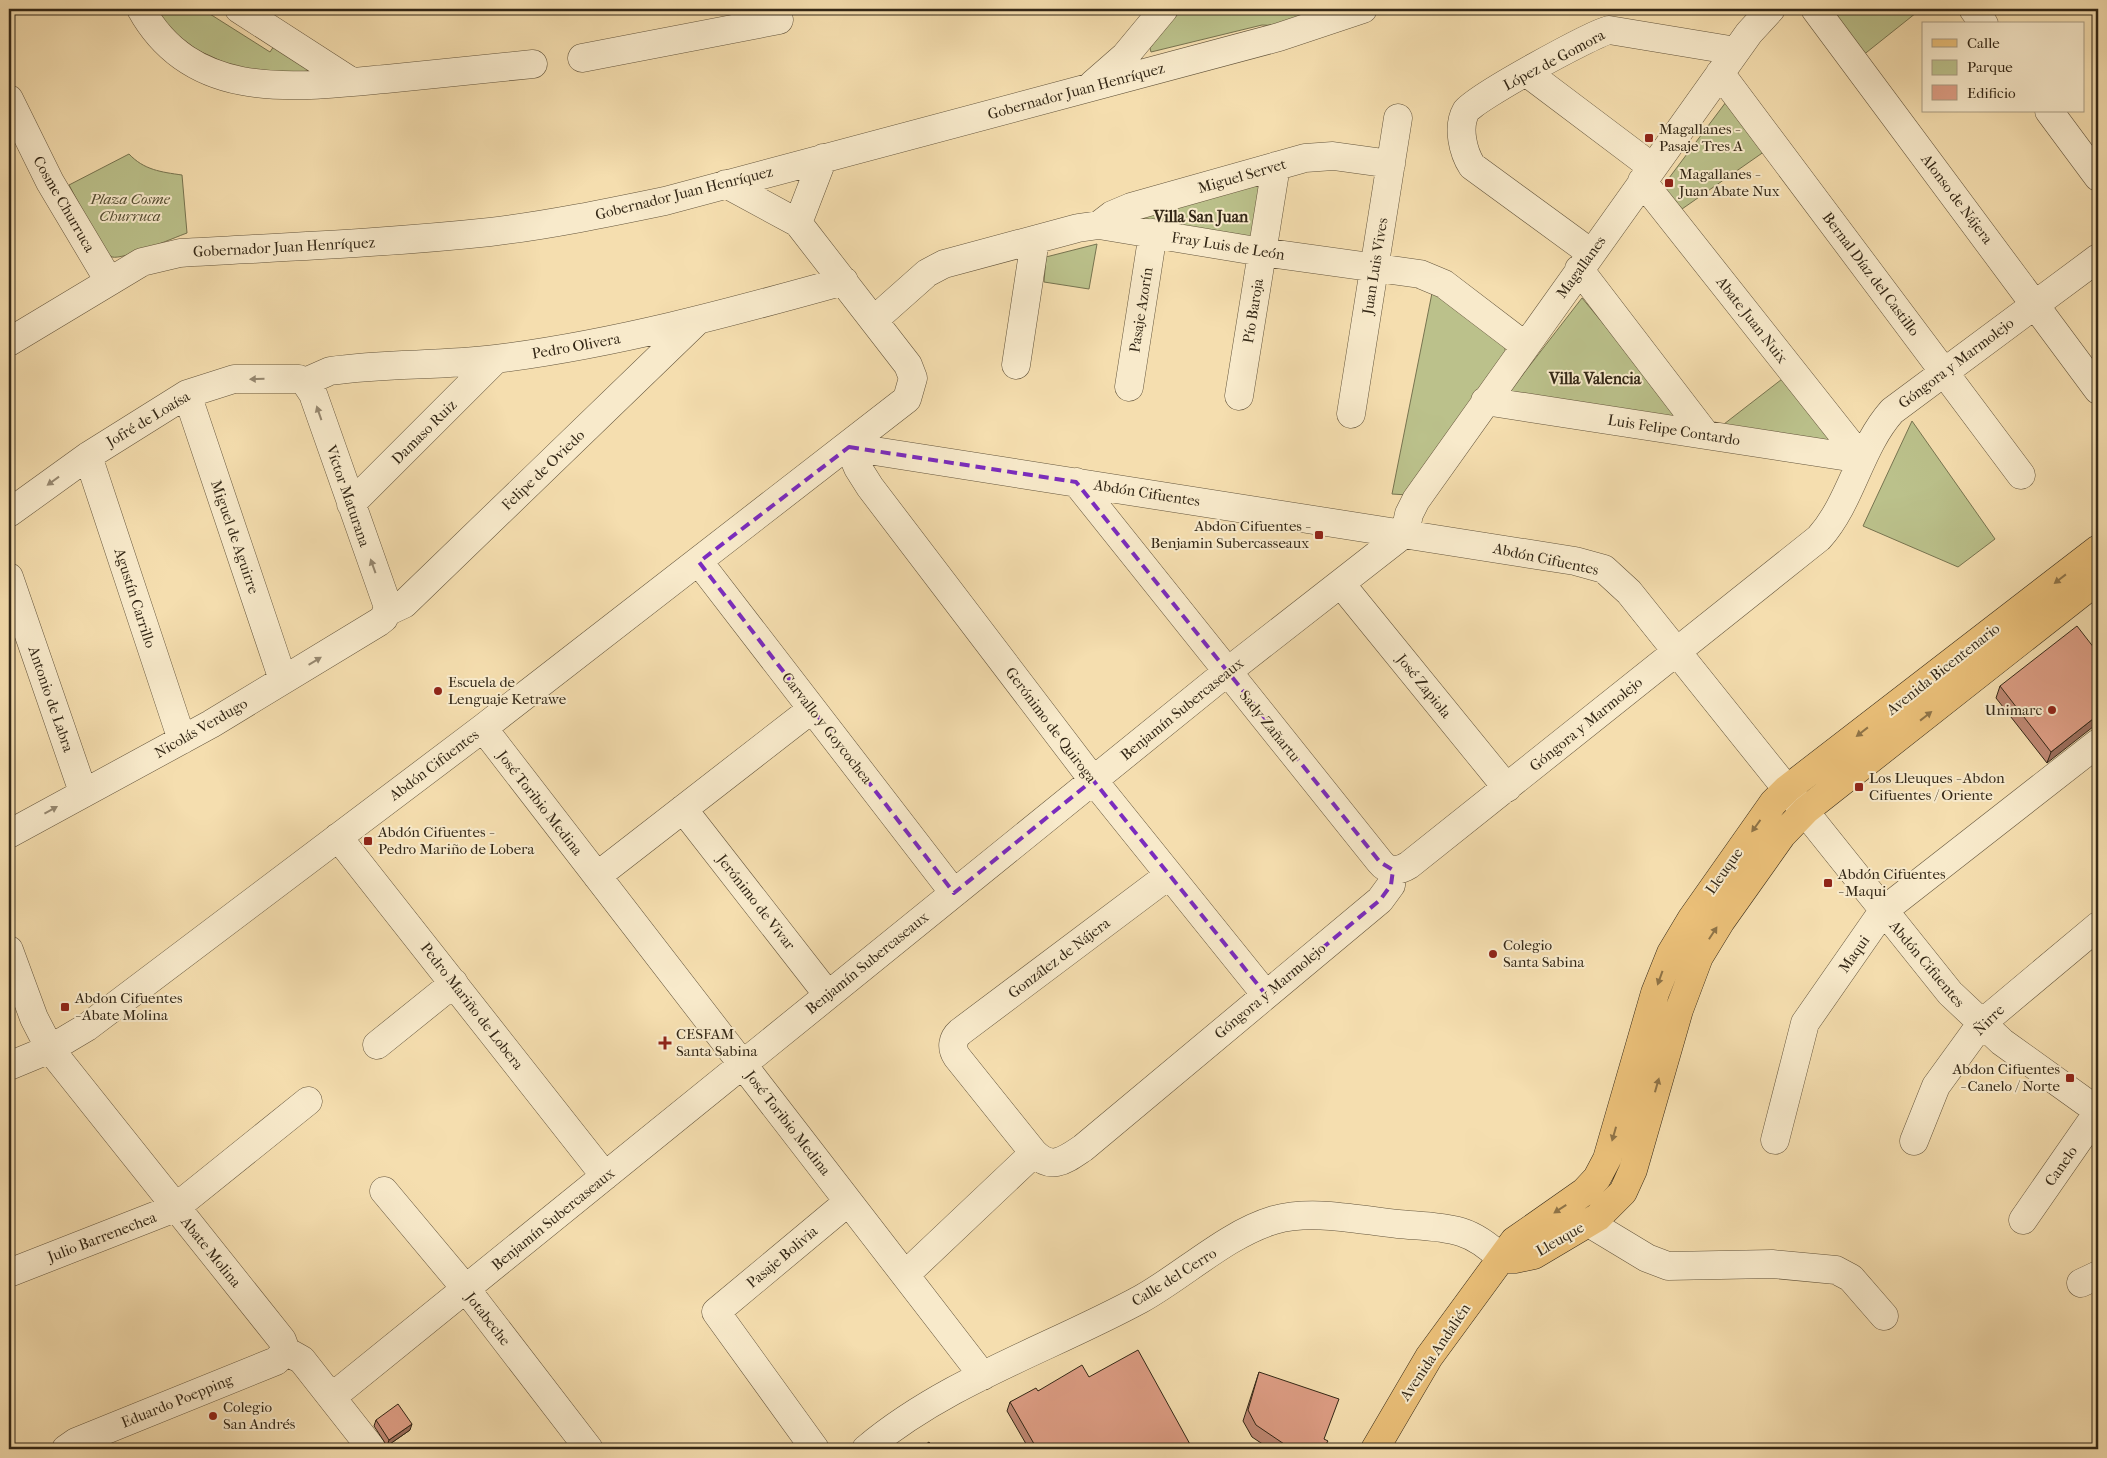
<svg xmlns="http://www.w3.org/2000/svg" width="2107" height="1458" viewBox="0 0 2107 1458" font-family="'IM FELL French Canon',serif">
	<rect width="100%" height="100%" fill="#f5deaf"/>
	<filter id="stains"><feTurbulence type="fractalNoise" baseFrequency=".004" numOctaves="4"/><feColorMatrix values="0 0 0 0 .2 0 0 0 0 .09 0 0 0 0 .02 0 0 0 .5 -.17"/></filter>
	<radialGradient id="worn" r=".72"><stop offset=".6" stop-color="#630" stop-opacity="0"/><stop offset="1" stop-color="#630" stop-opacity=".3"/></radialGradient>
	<!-- green -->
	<path fill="#bbc18b" stroke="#777450" d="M154,9H202L270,52L278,40L319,73L243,71L197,50L175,33Z
		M1179,9H1319L1318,11L1283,26L1262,25L1151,52L1150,48Z
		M1828,9H1921L1862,56Z
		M1729,98L1768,149L1682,209L1663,186Z
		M129,154C144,170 161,172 182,175L187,233C173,238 123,260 112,257C109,255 105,251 103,249L69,185Z
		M1264,177L1256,239L1136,220Z
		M1097,244L1089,289L1044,282L1046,257Z
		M1433,288L1504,341L1506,357L1408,495L1392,494Z
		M1582,298L1689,427L1510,391Z
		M1786,376L1846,449L1715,431Z
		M1912,421L1995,539L1958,567L1863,526Z"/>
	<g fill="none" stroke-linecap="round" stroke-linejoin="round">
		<defs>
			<path id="minor" d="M141,9C193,103 296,87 386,79C435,74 484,69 533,64
				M239,9L352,82
				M1815,9L2098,390
				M1973,9L1984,24
				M582,58L779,20
				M1526,72L1652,167
				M1720,73L2021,475
				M1093,84L1125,56L1164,9
				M9,99L50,182L109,281
				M2049,111L2098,177
				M1642,181L1862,459
				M798,223L823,158
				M1099,225L1112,215L1131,207L1305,158L1333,156L1391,164
				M1591,253L1472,166C1463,152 1457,127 1466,111C1473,99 1592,34 1609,30L1736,51
				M1579,269L1706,435
				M874,320L927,273L944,264L1078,228L1099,225L1262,252L1420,274L1444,284L1524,345
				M9,342L142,262L180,253C283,247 387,243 490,232C549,225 607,213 665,201L1279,37L1363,9
				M1016,365L1035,240
				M305,382L330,371C385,363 441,366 496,359C615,344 729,313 844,281
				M1129,387L1153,233
				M187,394L283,680
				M1239,396L1276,166
				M1485,401L1862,459
				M1351,414L1398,118
				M849,447L1575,561L1604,569L1629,592L1950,993L2002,1042L2098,1111
				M849,447L858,468L870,487L1093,780L1266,995
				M88,456L182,740
				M1076,482L1380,862C1388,872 1398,872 1409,865L1819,538C1852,501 1859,448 1892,411L2098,258
				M351,504L496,359
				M9,513L88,456L187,394L234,379H299L305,382L313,394L388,607L384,618L379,622L211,724L9,834
				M1405,533L1409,514L1416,500L1749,33L1771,9
				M699,562L954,893
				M9,577L83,792
				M1341,584L1507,788
				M387,612L404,604L696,322
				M483,728L983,1376
				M683,809L828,995
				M338,837L605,1176
				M1169,875L960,1032C952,1039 951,1048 957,1057L1034,1153C1052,1171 1065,1160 1083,1148L1380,900L1391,885L1393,870
				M597,876L812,709
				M9,950L34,1018L50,1049L282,1340L286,1351
				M377,1045L454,983
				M9,1066L50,1049L87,1027L483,728L907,399L913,378L908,365L798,223L726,184
				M1775,1140L1805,1023L1883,911L2098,743
				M1914,1141L1936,1086L1981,1024L2098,926
				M384,1191L466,1289L589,1449
				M2023,1220L2098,1112
				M1589,1223L1647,1258L1668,1266L1772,1264L1836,1270L1851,1278L1884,1316
				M9,1273L175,1208L308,1101
				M905,1275L1034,1153
				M2081,1283L2098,1275
				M286,1351L302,1360L372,1449
				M332,1397L1227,672L1405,533
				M66,1449L76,1442L276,1361L286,1351
				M815,1449L716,1312L848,1202
				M866,1449C947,1381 1049,1349 1141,1299C1184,1275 1227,1234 1274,1220C1313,1209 1358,1220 1398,1224C1418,1226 1441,1226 1461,1232C1477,1237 1490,1247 1502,1259"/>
			<path id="major" d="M1502,1259H1515L1534,1255L1598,1217L1623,1192L1633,1170L1679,1010L1699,957L1721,921L1782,835L1806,810L2098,580
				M1375,1449L1429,1357L1514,1241L1584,1192L1597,1178L1607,1159L1655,993L1671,953L1692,918L1773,803L1787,789L2098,549"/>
		</defs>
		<!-- minor casing -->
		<use href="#minor" stroke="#64553c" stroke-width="29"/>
		<!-- major casing -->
		<use href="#major" stroke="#332716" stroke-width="29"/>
		<!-- minor -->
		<use href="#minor" stroke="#f8eacb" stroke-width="28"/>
		<!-- major -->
		<use href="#major" stroke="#eabf78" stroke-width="28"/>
	</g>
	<!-- wall -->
	<path fill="#be8772" stroke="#332716" d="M2098,653L2047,763L1996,698L2000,686Z
		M1259,1372L1324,1439L1325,1449H1270L1252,1437L1243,1421Z
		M1089,1377L1190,1449H1029L1007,1411L1010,1402L1038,1391Z
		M376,1420L410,1430L387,1446L374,1426Z"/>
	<!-- shaded-wall -->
	<path fill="#9b6e5c" stroke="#332716" d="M2098,715V723L2047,763L2051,752Z
		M412,1424L410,1430L387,1446L389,1440Z"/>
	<!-- building -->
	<path fill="#dd9d84" stroke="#332716" d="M2077,626L2098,653V715L2051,752L2000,686Z
		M1138,1350L1191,1446L1185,1449H1160L1159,1448L1157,1449H1037L1010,1402L1036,1388L1038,1391L1082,1365L1089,1377Z
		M1259,1372L1339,1399L1324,1439L1328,1441L1323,1449H1285L1287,1446L1256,1425L1248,1410Z
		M398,1404L412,1424L389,1440L376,1420Z
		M929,1442L934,1449H919Z"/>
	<!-- one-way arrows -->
	<defs><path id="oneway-solid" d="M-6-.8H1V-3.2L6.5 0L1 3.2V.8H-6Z" transform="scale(1.25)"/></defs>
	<g fill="#968870">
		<use href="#oneway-solid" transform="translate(257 379) rotate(179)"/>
		<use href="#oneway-solid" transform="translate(319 413) rotate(-109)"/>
		<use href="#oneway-solid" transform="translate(53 481) rotate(144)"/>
		<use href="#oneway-solid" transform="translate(373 566) rotate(-110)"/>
		<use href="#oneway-solid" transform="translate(315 661) rotate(-31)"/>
		<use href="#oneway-solid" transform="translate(51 810) rotate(-29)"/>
	</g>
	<g fill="#8e7347">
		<use href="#oneway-solid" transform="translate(2060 579) rotate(142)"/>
		<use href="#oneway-solid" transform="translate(1926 716) rotate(-38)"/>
		<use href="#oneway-solid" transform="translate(1862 732) rotate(142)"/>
		<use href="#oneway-solid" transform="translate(1756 826) rotate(126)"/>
		<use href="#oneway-solid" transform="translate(1713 933) rotate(-57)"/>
		<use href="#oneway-solid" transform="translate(1660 978) rotate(110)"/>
		<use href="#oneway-solid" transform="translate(1657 1085) rotate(-74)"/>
		<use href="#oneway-solid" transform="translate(1614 1134) rotate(106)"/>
		<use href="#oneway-solid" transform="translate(1560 1209) rotate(147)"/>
	</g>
	<!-- marked area -->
	<path fill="none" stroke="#7b2cbf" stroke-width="4" stroke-dasharray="10 6" stroke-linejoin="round" d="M849,447L1076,482L1380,862L1393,870L1391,885L1380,900L1266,995L1093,780L954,893L699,562Z"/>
	<!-- markers -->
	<g fill="#8f2418" stroke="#f8eacb" stroke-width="2">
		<rect x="1644" y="133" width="10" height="10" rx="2.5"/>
		<rect x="1664" y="178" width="10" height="10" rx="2.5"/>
		<rect x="1314" y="530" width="10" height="10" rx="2.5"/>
		<circle cx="438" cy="691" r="5"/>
		<circle cx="2052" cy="710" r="5"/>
		<rect x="1854" y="782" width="10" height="10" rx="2.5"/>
		<rect x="363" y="836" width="10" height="10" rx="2.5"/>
		<rect x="1823" y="878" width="10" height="10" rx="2.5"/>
		<circle cx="1493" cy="954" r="5"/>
		<rect x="60" y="1002" width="10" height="10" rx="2.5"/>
		<path d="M662.5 1035.5h5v5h5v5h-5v5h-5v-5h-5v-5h5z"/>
		<rect x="2065" y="1073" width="10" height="10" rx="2.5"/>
		<circle cx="213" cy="1416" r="5"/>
	</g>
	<g text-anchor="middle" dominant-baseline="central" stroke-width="4" stroke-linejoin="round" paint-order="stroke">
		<!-- street labels -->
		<g font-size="15" fill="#332716" stroke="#f8eacb">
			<text transform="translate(1554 60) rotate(-28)">López de Gomora</text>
			<text transform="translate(1076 91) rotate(-15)">Gobernador Juan Henríquez</text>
			<text transform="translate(1242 176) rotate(-16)">Miguel Servet</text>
			<text transform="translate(684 193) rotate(-14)">Gobernador Juan Henríquez</text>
			<text transform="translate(1957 199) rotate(53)">Alonso de Nájera</text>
			<text transform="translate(64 204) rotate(60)">Cosme Churruca</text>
			<text transform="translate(1228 246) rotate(9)">Fray Luis de León</text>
			<text transform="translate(284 247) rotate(-3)">Gobernador Juan Henríquez</text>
			<text transform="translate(1375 266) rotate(-81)">Juan Luis Vives</text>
			<text transform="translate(1581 267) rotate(-54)">Magallanes</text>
			<text transform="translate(1871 274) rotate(53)">Bernal Díaz del Castillo</text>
			<text transform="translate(1141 310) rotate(-81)">Pasaje Azorín</text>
			<text transform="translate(1253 311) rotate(-81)">Pío Baroja</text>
			<text transform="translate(1752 320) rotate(52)">Abate Juan Nuix</text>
			<text transform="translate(576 346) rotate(-10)">Pedro Olivera</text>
			<text transform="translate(1956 363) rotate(-37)">Góngora y Marmolejo</text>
			<text transform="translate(148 419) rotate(-31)">Jofré de Loaísa</text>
			<text transform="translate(1674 430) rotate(9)">Luis Felipe Contardo</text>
			<text transform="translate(424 432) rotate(-45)">Damaso Ruiz</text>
			<text transform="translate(543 470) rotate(-44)">Felipe de Oviedo</text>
			<text transform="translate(1147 493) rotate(9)">Abdón Cifuentes</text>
			<text transform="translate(348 496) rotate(71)">Víctor Maturana</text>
			<text transform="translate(235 537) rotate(71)">Miguel de Aguirre</text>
			<text transform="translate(1546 559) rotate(12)">Abdón Cifuentes</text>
			<text transform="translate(135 598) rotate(72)">Agustín Carrillo</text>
			<text transform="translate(1943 669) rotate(-38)">Avenida Bicentenario</text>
			<text transform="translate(1424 686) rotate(51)">José Zapiola</text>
			<text transform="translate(51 699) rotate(71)">Antonio de Labra</text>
			<text transform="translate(1182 709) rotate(-39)">Benjamín Subercaseaux</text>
			<text transform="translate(1586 724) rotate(-39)">Góngora y Marmolejo</text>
			<text transform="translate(1051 725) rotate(53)">Gerónimo de Quiroga</text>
			<text transform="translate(1270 726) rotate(51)">Sady Zañartu</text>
			<text transform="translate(201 728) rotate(-30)">Nicolás Verdugo</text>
			<text transform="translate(827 728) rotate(52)">Carvallo y Goycochea</text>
			<text transform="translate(434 765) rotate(-37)">Abdón Cifuentes</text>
			<text transform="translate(540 803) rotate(52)">José Toribio Medina</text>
			<text transform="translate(1724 871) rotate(-55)">Lleuque</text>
			<text transform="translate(756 902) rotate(52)">Jerónimo de Vivar</text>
			<text transform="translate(1854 954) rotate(-55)">Maqui</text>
			<text transform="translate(1059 958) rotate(-37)">González de Nájera</text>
			<text transform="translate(867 963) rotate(-39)">Benjamín Subercaseaux</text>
			<text transform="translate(1927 964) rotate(50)">Abdón Cifuentes</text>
			<text transform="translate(1270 991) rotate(-40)">Góngora y Marmolejo</text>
			<text transform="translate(472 1006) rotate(52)">Pedro Mariño de Lobera</text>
			<text transform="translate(1989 1020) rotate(-45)">Ñirre</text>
			<text transform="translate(788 1123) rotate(52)">José Toribio Medina</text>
			<text transform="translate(2061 1166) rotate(-55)">Canelo</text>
			<text transform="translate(553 1219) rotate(-39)">Benjamín Subercaseaux</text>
			<text transform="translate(102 1237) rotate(-21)">Julio Barrenechea</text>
			<text transform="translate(1560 1239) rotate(-30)">Lleuque</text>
			<text transform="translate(211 1252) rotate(51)">Abate Molina</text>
			<text transform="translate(782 1257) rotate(-40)">Pasaje Bolivia</text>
			<text transform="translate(1174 1277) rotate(-32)">Calle del Cerro</text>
			<text transform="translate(488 1319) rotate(52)">Jotabeche</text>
			<text transform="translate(1435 1352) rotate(-56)">Avenida Andalién</text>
			<text transform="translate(177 1401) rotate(-22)">Eduardo Poepping</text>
		</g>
		<!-- poi labels -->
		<g font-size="15" fill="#332716" stroke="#f8eacb" text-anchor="start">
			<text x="1659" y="129">Magallanes -<tspan x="1659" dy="17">Pasaje Tres A</tspan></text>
			<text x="1679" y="174">Magallanes -<tspan x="1679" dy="17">Juan Abate Nux</tspan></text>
			<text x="1309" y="526" text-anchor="end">Abdon Cifuentes -<tspan x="1309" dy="17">Benjamin Subercasseaux</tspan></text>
			<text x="448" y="682">Escuela de<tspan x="448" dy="17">Lenguaje Ketrawe</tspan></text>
			<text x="2042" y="710" text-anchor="end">Unimarc</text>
			<text x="1869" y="778">Los Lleuques - Abdon<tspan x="1869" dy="17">Cifuentes / Oriente</tspan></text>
			<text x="378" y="832">Abdón Cifuentes -<tspan x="378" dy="17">Pedro Mariño de Lobera</tspan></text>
			<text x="1838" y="874">Abdón Cifuentes<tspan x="1838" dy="17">- Maqui</tspan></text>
			<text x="1503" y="945">Colegio<tspan x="1503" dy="17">Santa Sabina</tspan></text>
			<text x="75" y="998">Abdon Cifuentes<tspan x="75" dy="17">- Abate Molina</tspan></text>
			<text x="676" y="1034">CESFAM<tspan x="676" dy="17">Santa Sabina</tspan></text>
			<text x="2060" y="1069" text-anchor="end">Abdon Cifuentes<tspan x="2060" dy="17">- Canelo / Norte</tspan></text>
			<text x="223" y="1407">Colegio<tspan x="223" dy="17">San Andrés</tspan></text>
		</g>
		<!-- park labels -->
		<g font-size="15" font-style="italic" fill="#554e33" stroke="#f8eacb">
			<text x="130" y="199">Plaza Cosme<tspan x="130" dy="17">Churruca</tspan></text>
		</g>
		<!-- neighbourhood labels -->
		<g font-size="16" font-weight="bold" fill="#332716" stroke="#f8eacb">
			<text x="1201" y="216">Villa San Juan</text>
			<text x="1595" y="378">Villa Valencia</text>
		</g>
	</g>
	<!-- margin -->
	<rect width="2107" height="1458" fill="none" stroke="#f5deaf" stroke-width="30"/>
	<rect x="10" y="10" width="2087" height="1438" fill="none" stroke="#332716" stroke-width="2.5"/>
	<rect x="15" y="15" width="2077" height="1428" fill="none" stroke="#332716"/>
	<!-- legend -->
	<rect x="1922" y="22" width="162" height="90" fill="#f8eacb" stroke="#a99c83"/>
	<rect x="1932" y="39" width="25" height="8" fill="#eabf78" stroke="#a99c83"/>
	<text x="1967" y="48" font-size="15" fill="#332716">Calle</text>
	<rect x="1932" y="60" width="25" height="15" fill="#bbc18b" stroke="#a99c83"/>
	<text x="1967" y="72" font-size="15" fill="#332716">Parque</text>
	<rect x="1932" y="85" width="25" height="15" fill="#dd9d84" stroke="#a99c83"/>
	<text x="1967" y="98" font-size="15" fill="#332716">Edificio</text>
	<rect width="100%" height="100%" filter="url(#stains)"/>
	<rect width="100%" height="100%" fill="url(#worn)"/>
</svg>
